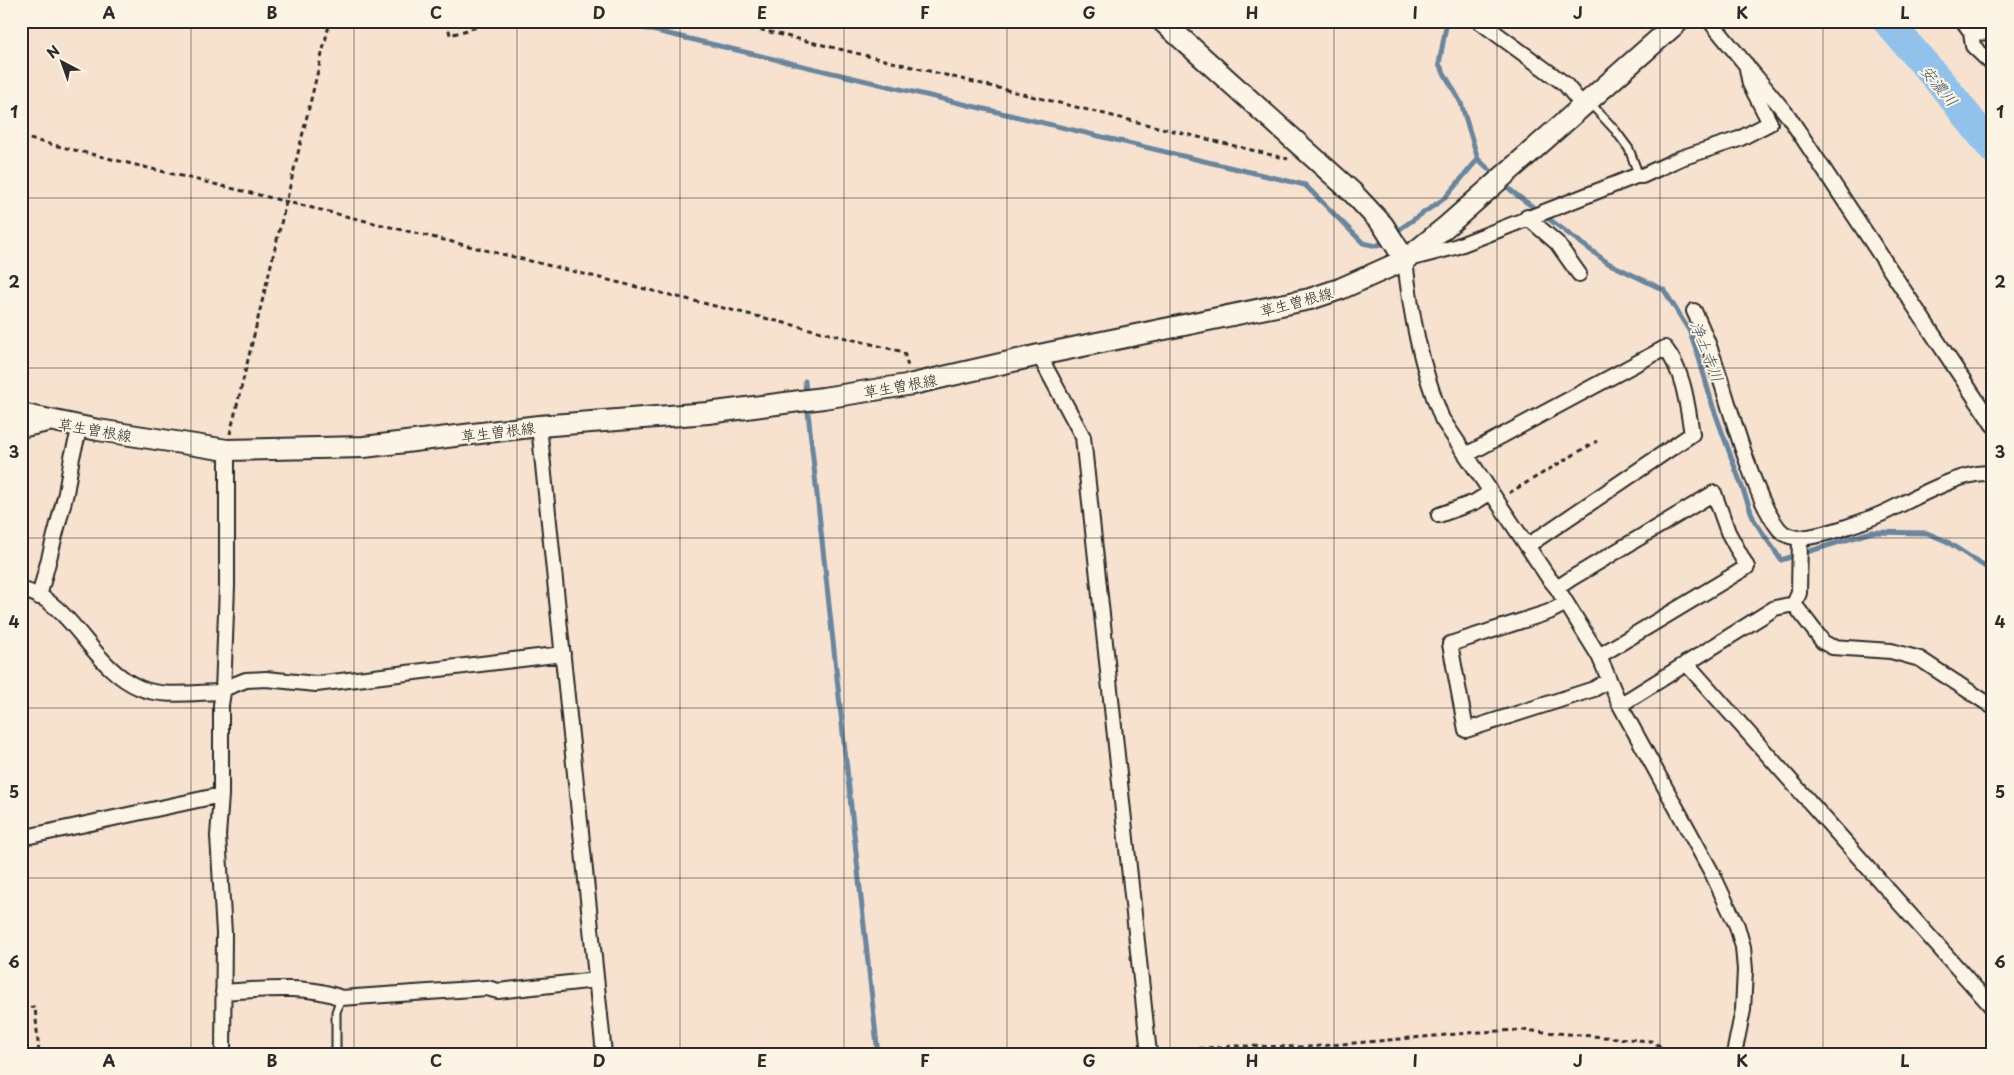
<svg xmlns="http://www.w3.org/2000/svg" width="2014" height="1075" viewBox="0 0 2014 1075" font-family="'Playpen Sans','Klee One',sans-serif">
	<rect width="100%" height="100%" fill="#f7e2cf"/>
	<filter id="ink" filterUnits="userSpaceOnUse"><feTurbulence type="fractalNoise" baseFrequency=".02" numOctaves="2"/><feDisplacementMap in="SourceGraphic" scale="10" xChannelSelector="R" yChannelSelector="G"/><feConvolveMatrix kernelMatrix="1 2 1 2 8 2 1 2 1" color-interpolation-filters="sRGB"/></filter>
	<g filter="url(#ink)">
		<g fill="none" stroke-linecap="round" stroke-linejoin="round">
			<!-- stream -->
			<path stroke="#68869f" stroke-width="5" d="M614,21L1305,185L1363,243L1377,246L1387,238
				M1447,21L1439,64L1461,103L1478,159L1496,176
				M1502,182L1514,193L1608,263L1664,290L1690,332L1699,358L1713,407L1754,520L1781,560L1872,532L1927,533L1946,541L1993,572
				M1394,233L1445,198L1478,159
				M805,381L806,395
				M807,403L878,1054"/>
			<!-- river -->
			<path stroke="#90c2ec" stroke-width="30" d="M1887,21L1946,89L1993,149"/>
			<defs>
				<path id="lane" d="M1590,103L1615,130L1629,149L1639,176
					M336,1054V1012L341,998"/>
				<path id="street" d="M1479,21L1565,84L1583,106
					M1710,21L1789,117L1993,425
					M1963,21L1971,32L1973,46L1993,65
					M1971,32L1993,33
					M1527,217L1557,243L1579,274
					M1694,311C1718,360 1729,413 1748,464C1756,486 1764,510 1779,529C1785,536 1792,537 1800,538
					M1039,355L1083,437L1149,1054
					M539,426L604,1054
					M21,430L53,423
					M1466,455L1665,348C1684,372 1687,404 1692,434L1527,546
					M1439,515L1475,502L1491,492
					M1557,588L1572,578L1714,493L1728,532L1747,567L1599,656
					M21,589C29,592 39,595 46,600C81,624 99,671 140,688C163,698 198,692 223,692
					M39,597L66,493L72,457L80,427
					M1566,603L1549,612L1450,644L1466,730L1594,689L1609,680
					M1794,604L1823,642L1832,647L1891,651L1920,659L1993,707
					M1686,663L1993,1008
					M223,689L246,680L266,679L316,684L563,654
					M1620,705L1775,608L1794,604L1799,593L1800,538C1824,536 1860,523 1881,514C1908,502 1967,467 1993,474
					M21,838L221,795
					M223,992C258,990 308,984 341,998L487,988L498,991L596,980
					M223,1054L224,933L218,836L221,795V705L223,692L227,586V450
					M1734,1054L1743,1010L1745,970L1743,947L1737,926L1713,875L1620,705L1599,656L1557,588L1548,577L1442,419C1421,366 1411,317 1405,260L1455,247L1636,176H1642L1681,158L1739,139L1770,123L1750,84L1746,64"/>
				<path id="secondary" d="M1162,21L1352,192L1383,225L1405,260
					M21,414L98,430L227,450L364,447L539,426L708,413L823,398L913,384L1039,355L1310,299L1340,289L1405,260L1448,225L1679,21"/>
			</defs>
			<!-- lane casing -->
			<use href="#lane" stroke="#2b2b2b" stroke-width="11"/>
			<!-- street casing -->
			<use href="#street" stroke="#2b2b2b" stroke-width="18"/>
			<!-- secondary casing -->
			<use href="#secondary" stroke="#2b2b2b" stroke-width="24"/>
			<!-- path -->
			<path stroke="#2b2b2b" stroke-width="3" stroke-dasharray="5 4" stroke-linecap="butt" d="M447,21L450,35L498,21
				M725,21L1288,159
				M21,137L904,352L908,367
				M230,434L330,21
				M1509,493L1597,441
				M21,1008L35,1007L39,1054
				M1163,1051L1236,1046L1309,1047L1480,1032L1521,1030L1651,1041L1674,1054"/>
			<!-- lane -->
			<use href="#lane" stroke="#fcf5e5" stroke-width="7"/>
			<!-- street -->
			<use href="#street" stroke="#fcf5e5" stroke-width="14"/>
			<!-- secondary -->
			<use href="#secondary" stroke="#fcf5e5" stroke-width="20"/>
		</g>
	</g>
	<!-- grid -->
	<path fill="none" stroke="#2b2b2b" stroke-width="1" stroke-opacity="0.55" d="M191,21V1054M354,21V1054M517,21V1054M680,21V1054M844,21V1054M1007,21V1054M1170,21V1054M1334,21V1054M1497,21V1054M1660,21V1054M1823,21V1054M21,198H1993M21,368H1993M21,538H1993M21,708H1993M21,878H1993"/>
	<g text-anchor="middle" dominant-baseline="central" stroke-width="4" stroke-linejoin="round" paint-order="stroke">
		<!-- street labels -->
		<g font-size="15" fill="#2b2b2b" stroke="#fcf5e5">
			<text transform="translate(1296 301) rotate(-15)">草生曽根線</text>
			<text transform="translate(900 385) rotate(-10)">草生曽根線</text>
			<text transform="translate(95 429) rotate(10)">草生曽根線</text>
			<text transform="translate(498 431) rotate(-7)">草生曽根線</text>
		</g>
		<!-- water labels -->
		<g font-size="16" font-style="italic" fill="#495865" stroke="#fcf5e5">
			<text transform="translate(1940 85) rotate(50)">安濃川</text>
			<text transform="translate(1708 351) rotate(69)">浄土寺川</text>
		</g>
	</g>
	<!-- margin -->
	<rect width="2014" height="1075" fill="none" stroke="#fcf5e5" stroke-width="55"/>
	<!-- north arrow -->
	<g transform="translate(62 62) rotate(319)" stroke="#fcf5e5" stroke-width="4" paint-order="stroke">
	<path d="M0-4L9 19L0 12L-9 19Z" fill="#2b2b2b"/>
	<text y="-8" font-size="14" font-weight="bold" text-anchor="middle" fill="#2b2b2b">N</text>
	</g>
	<rect x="28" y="28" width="1958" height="1020" fill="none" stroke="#2b2b2b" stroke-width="2"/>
	<g font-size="16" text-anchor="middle" font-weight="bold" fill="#2b2b2b">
		<text x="109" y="19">A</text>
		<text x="272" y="19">B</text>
		<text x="436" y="19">C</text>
		<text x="599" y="19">D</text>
		<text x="762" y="19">E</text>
		<text x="925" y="19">F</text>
		<text x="1089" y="19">G</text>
		<text x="1252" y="19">H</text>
		<text x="1415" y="19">I</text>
		<text x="1578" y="19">J</text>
		<text x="1742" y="19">K</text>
		<text x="1905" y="19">L</text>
		<text x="14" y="118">1</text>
		<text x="2000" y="118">1</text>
		<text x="14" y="288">2</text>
		<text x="2000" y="288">2</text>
		<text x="14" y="458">3</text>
		<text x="2000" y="458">3</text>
		<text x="14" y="628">4</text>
		<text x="2000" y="628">4</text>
		<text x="14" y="798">5</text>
		<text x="2000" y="798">5</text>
		<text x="14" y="968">6</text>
		<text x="2000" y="968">6</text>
		<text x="109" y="1067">A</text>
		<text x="272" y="1067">B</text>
		<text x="436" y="1067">C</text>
		<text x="599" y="1067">D</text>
		<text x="762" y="1067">E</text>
		<text x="925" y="1067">F</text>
		<text x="1089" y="1067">G</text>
		<text x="1252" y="1067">H</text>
		<text x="1415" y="1067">I</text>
		<text x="1578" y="1067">J</text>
		<text x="1742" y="1067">K</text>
		<text x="1905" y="1067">L</text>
	</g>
</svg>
